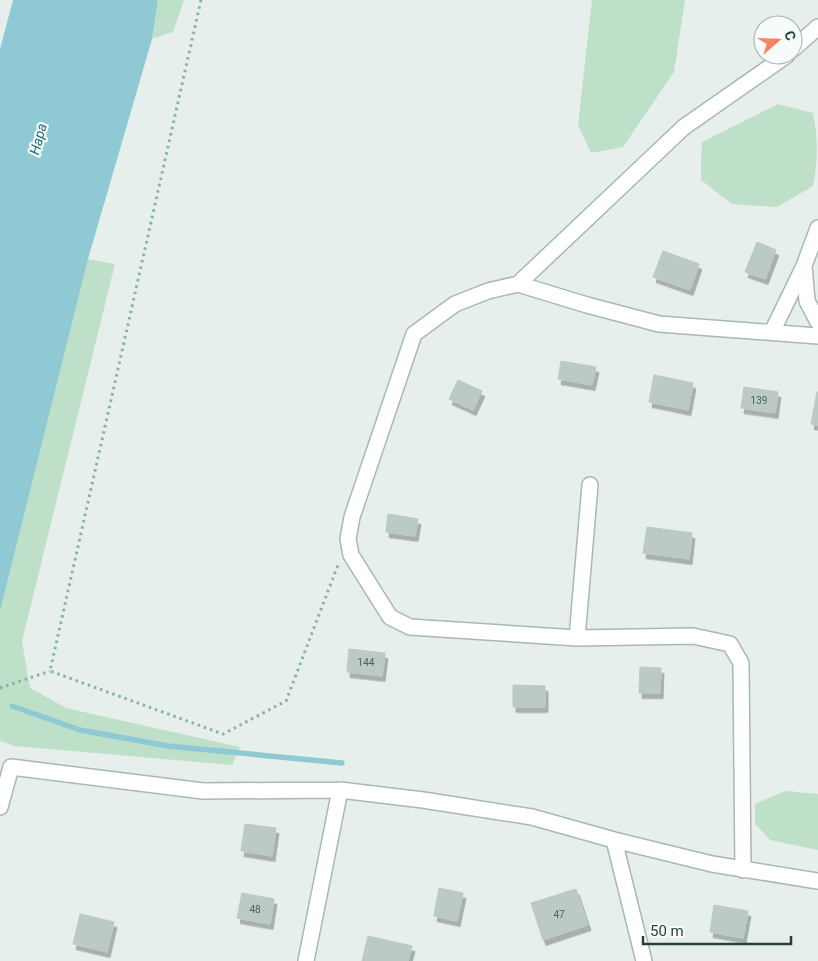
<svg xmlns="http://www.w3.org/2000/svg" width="818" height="961" viewBox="0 0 818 961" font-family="Roboto,sans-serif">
	<defs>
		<filter id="shadow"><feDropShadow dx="3" dy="5.5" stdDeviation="0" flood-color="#0004"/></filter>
	</defs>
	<rect width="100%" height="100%" fill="#e6efeb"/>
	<!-- green -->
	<path fill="#bfe0c8" d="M158,0H184L173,32L152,39Z
		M592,0H685L674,72L623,147L591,153L578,125Z
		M778,104L813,113C818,137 818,161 813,186L777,207L732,204L701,180V160L702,142Z
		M88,259L115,264L22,641L30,688L66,708L240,747L232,765L15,746L0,741V611Z
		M785,791L818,794V850L770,840L755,824V804Z"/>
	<!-- water -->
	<path fill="#8ec9d4" d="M13,0H158L152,39L88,259L0,611V49Z"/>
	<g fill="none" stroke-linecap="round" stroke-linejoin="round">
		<!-- stream -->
		<path stroke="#8ec9d4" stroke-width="5.5" d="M12,706L80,730L168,746L342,763"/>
	</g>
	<!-- building -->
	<path fill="#bbcac4" stroke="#b8c9c2" filter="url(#shadow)" d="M757,242L776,250L765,279L745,272Z
		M663,251L699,264L690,290L653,277Z
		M561,361L596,367L592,385L558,379Z
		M654,375L693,383L688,410L649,402Z
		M458,380L482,391L473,410L449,399Z
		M744,387L778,392L775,413L741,408Z
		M817,392H818V425L811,424Z
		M388,514L418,519L415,536L386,532Z
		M647,527L692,533L689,559L643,553Z
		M349,649L385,653L382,676L347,672Z
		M640,667L661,668L660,693H639Z
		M513,685L545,686V707H513Z
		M245,824L276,828L272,856L241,851Z
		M439,888L463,893L457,921L434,916Z
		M576,889L588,925L543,940L531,903Z
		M242,893L274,899L270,924L237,918Z
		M714,905L748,911L743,938L710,932Z
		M80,914L114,922L107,952L73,944Z
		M368,936L412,946L408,961H362Z"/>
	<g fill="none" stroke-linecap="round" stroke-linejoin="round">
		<defs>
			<path id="minor" d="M793,49L818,27
				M804,266L807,301L818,322
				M518,284L684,127L787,55
				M772,332L804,266L818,228
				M577,638L590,485
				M340,790L423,800L532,817L614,840L712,864L818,881
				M0,807L11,767L203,791L340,790L306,961
				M614,840L644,961
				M743,870L741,663L730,644L693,636L577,638L410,627L390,617L351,555L348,539L352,517L414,334L455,304L488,291L518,284L587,305L659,324L818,336"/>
		</defs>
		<!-- minor casing -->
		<use href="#minor" stroke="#a8b8b2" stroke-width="18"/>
		<!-- path -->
		<path stroke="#86b3a5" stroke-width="3" stroke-dasharray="2.5 4" stroke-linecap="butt" d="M201,0L50,671L223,734L286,701L338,565
			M0,688L50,671"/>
		<!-- minor -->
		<use href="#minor" stroke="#fff" stroke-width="15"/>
	</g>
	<g text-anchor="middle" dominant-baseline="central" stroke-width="4.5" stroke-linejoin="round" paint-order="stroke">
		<!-- number labels -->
		<g font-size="10" fill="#4a645c">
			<text x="759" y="400">139</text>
			<text x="366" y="662">144</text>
			<text x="255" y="909">48</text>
			<text x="559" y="914">47</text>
		</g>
		<!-- water labels -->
		<g font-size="14" font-style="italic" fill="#1c6f80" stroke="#f7fbf9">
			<text transform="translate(38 139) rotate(-75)">Нара</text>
		</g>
	</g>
	<!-- north arrow -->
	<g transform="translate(778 40) rotate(70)"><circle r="24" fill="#f7fbf9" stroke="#a3b1ad"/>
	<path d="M0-4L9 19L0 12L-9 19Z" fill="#f4845f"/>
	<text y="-8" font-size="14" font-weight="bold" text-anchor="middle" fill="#24423a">С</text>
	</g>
	<!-- scale -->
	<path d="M643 936v8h148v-8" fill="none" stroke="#24423a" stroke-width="2.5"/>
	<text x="650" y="936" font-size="15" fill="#24423a" stroke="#f7fbf9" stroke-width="4" paint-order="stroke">50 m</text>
</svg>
